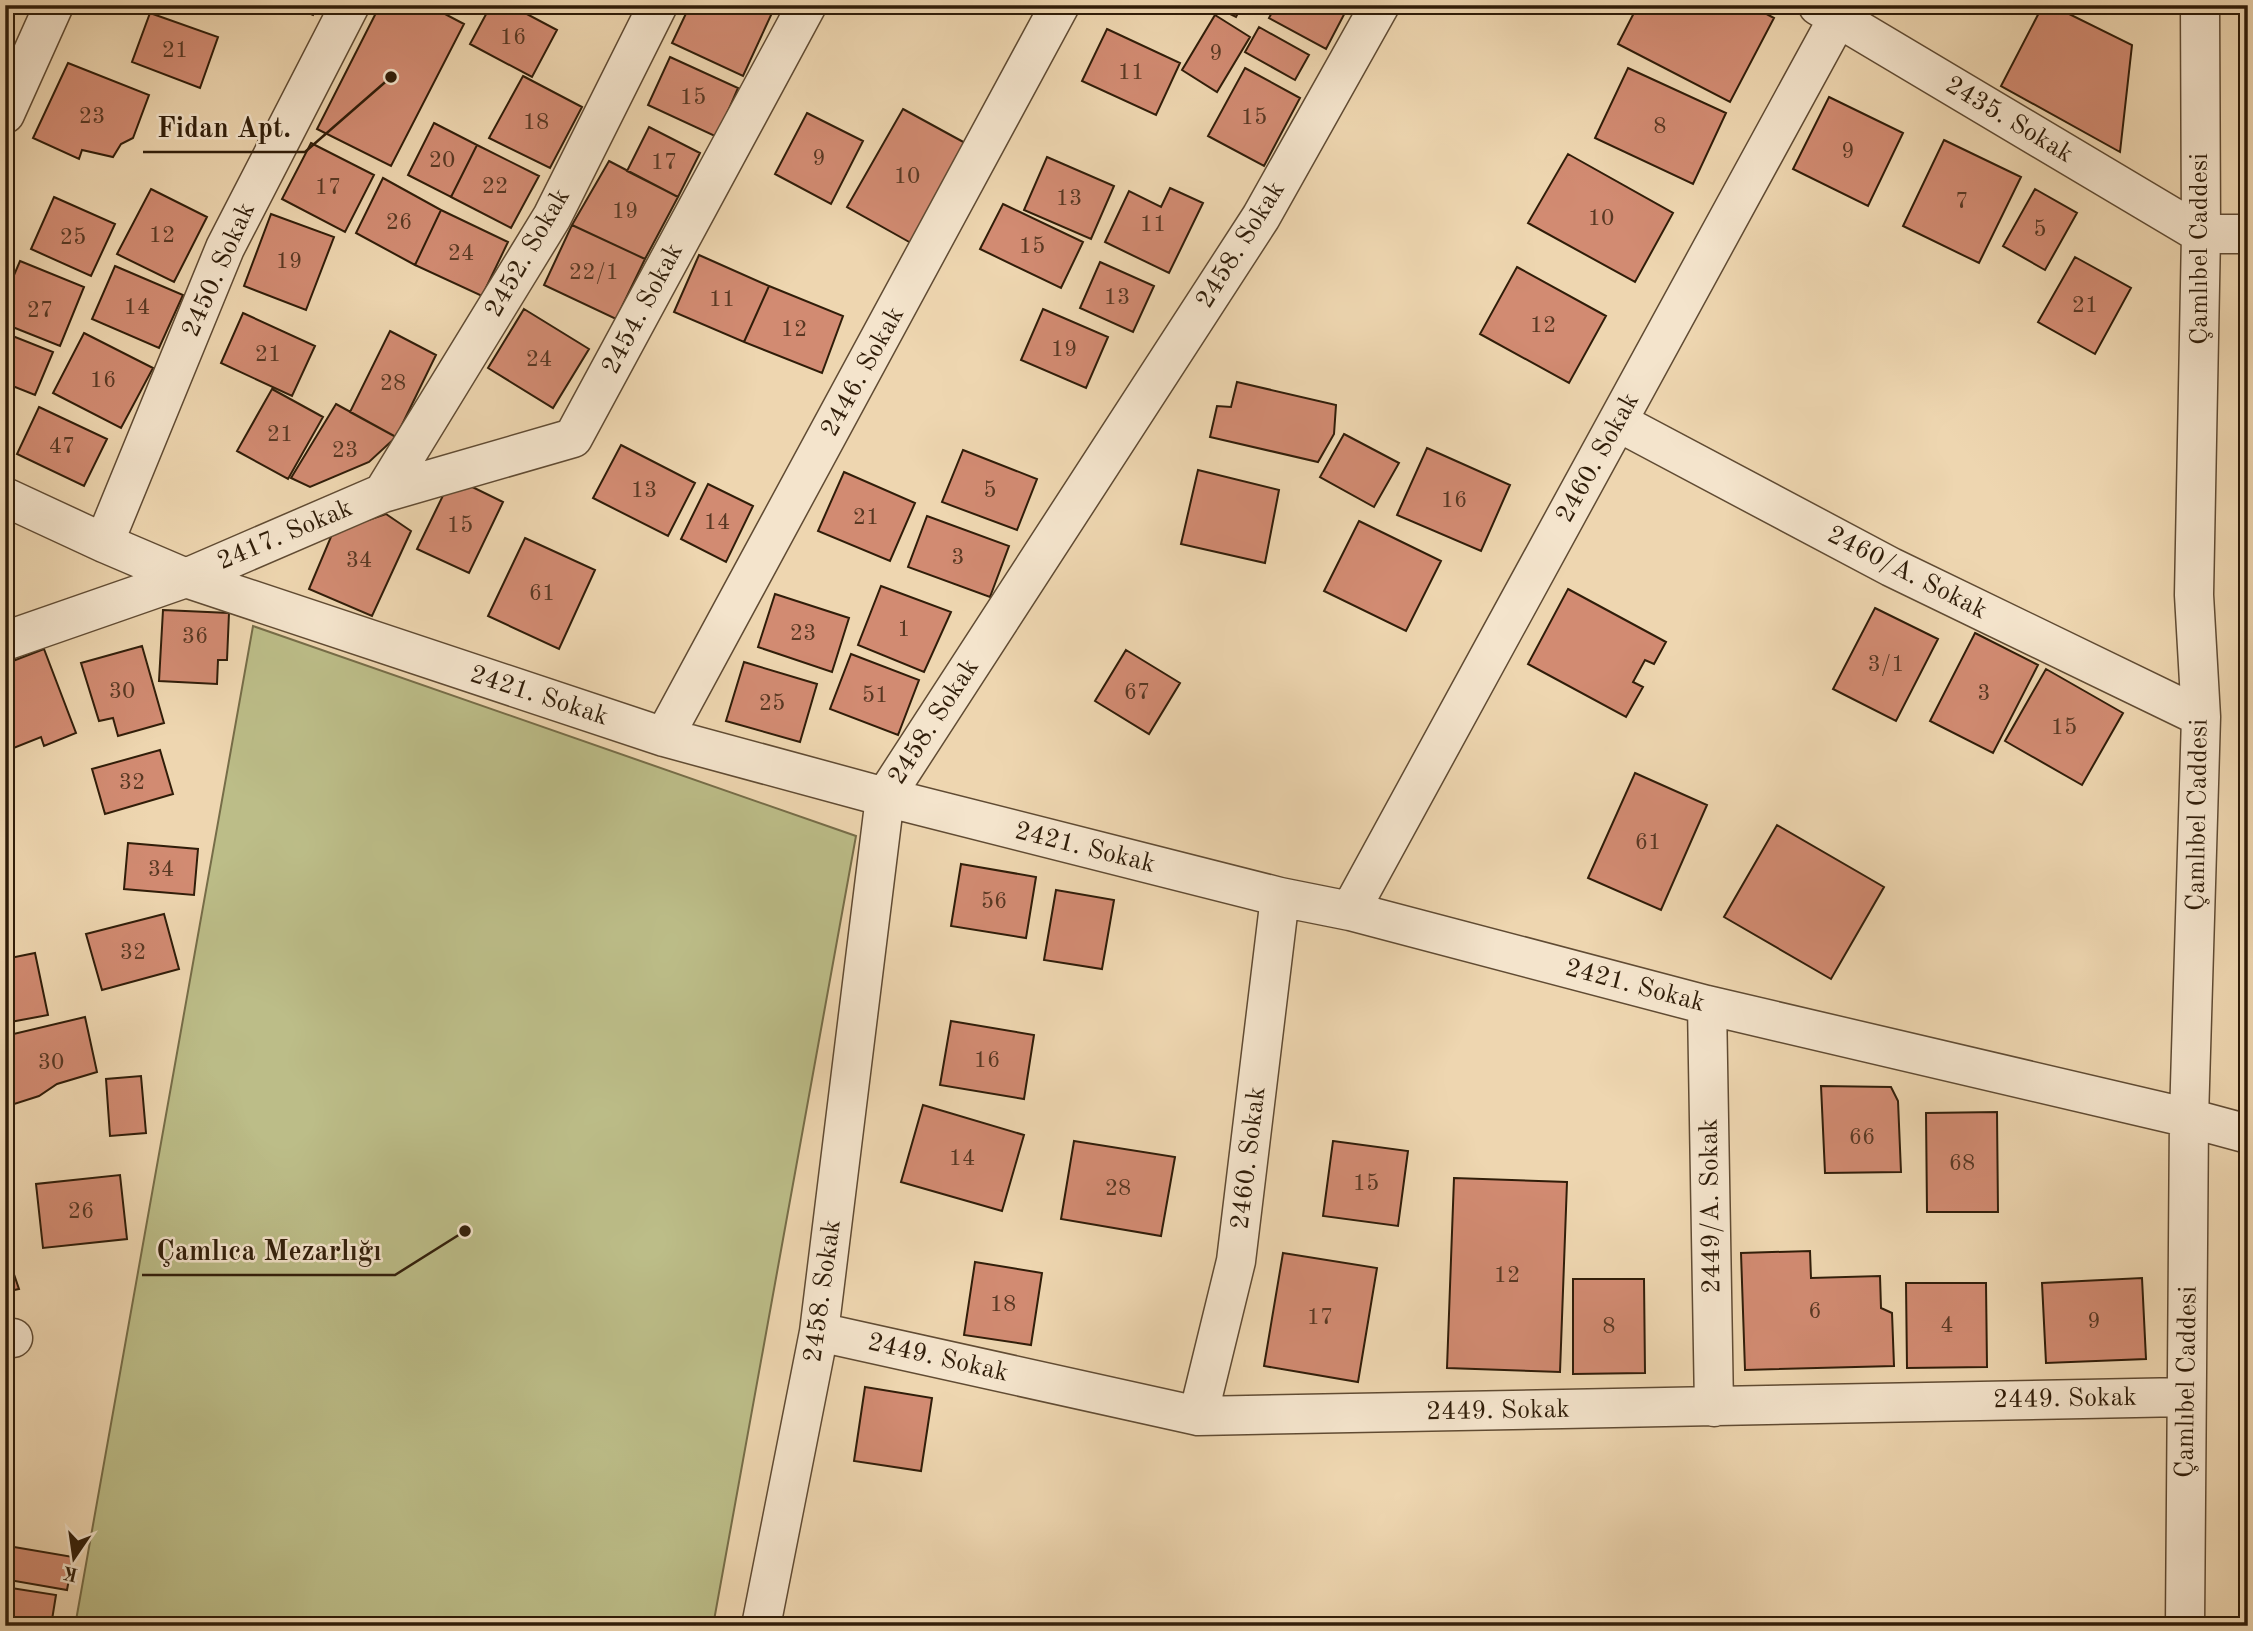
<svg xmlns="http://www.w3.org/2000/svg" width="2253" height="1631" viewBox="0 0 2253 1631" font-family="'Old Standard TT',serif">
	<rect width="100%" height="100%" fill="#eed6b0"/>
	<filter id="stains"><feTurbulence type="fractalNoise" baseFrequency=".00286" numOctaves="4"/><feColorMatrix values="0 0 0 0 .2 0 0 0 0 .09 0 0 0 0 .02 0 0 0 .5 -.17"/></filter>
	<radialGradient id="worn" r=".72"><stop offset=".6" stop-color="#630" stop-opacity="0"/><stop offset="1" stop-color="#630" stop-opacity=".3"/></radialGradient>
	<!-- green -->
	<path fill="#bcbd88" stroke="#766d48" stroke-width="2" d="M253,626L856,836L713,1626H75Z"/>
	<!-- building -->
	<path fill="#d28b72" stroke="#301d09" stroke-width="2" d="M289,5H317L313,15Z
		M380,5H428L464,24L391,166L317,129Z
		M491,5H510L557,30L532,77L470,44Z
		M690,5H756L772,13L743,76L672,43Z
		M1212,5H1242L1236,17Z
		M1276,5H1349L1326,49L1269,18Z
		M1638,5H1750L1774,18L1730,102L1618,44Z
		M2043,5H2051L2132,45L2120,152L2001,86Z
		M150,13L218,37L200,88L132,62Z
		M1215,15L1250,37L1217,92L1182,70Z
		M1259,27L1309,55L1295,80L1245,52Z
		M1107,29L1180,63L1156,115L1082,81Z
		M670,57L738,88L717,137L648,105Z
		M68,63L149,95L133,138L121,144L113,157L82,150L79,159L33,138Z
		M1245,68L1300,98L1264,166L1208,136Z
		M1628,68L1726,113L1693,184L1595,138Z
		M523,76L582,107L550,168L489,138Z
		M1829,97L1903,133L1868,206L1793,169Z
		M903,109L967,144L911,243L847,207Z
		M807,113L863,141L831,204L775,174Z
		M434,123L477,145L451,197L408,175Z
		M649,127L700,153L678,197L627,171Z
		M1944,140L2021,177L1979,263L1903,226Z
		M311,143L374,175L345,232L282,199Z
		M477,145L539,176L511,228L451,197Z
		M1568,154L1673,213L1635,282L1528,223Z
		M1047,157L1114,186L1091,239L1024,210Z
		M609,161L678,197L645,259L572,225Z
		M383,178L441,210L415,265L356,233Z
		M1170,188L1203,203L1169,273L1105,242L1129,191L1161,207Z
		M151,189L207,217L174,282L117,254Z
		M2035,189L2077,213L2045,270L2003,246Z
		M54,197L115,224L91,276L31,249Z
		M1003,204L1083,242L1061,288L980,249Z
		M441,210L508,242L482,296L415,265Z
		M271,214L334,237L306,310L244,286Z
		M572,225L645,259L616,319L544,285Z
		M699,255L769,286L744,342L674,312Z
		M2075,257L2131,288L2095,354L2038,322Z
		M20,261L84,287L60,346L5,324V296Z
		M1100,262L1154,286L1133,332L1080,308Z
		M115,266L183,295L159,348L92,319Z
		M1517,267L1606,316L1569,383L1480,334Z
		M769,286L843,316L822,373L744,342Z
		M524,309L589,349L553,408L488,368Z
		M1043,309L1108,337L1086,388L1021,360Z
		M243,313L315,346L292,396L221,363Z
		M390,331L436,355L396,437L350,412Z
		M5,333L53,352L35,395L5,383Z
		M84,333L153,368L121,428L53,393Z
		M1237,382L1336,405L1334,434L1318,462L1210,437L1217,406L1231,407Z
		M272,389L323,417L288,479L237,451Z
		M336,404L396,437L369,462L310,487L291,478Z
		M39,407L107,439L84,486L17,454Z
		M1344,434L1399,463L1374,507L1320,477Z
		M621,445L695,483L668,536L593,498Z
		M1427,448L1510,485L1481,551L1397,515Z
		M963,450L1037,479L1017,530L942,502Z
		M1198,470L1279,490L1265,563L1181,544Z
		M844,472L915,503L890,561L818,531Z
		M452,477L503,502L469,573L417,549Z
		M708,484L753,506L726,562L681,539Z
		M386,514L411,531L372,616L309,589L333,532Z
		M927,516L1009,546L990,597L908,567Z
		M1359,521L1441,561L1406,631L1324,591Z
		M525,538L595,570L559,649L488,616Z
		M881,586L951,612L924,672L858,645Z
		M1568,589L1666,642L1654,664L1645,660L1633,682L1643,687L1626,717L1528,664Z
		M775,594L849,618L832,672L758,647Z
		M1875,608L1938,639L1896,721L1833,689Z
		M163,610L229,613L227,660H218L217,684L159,681Z
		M1975,633L2038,665L1993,753L1930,721Z
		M142,646L164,723L118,736L113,718L99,721L81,663Z
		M44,649L76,733L44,746L41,737L6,751L5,664Z
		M1126,650L1180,683L1149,734L1095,701Z
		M851,654L919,680L898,735L830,709Z
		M744,662L817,684L800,742L726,721Z
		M2046,669L2123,713L2082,785L2005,741Z
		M160,750L173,794L105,814L92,769Z
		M1635,773L1707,805L1661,910L1588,878Z
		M1777,825L1884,887L1831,979L1724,917Z
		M128,843L198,849L194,895L124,889Z
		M961,864L1036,877L1026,938L951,926Z
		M1056,890L1114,900L1102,969L1044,960Z
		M164,914L179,969L102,990L86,934Z
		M35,953L48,1015L5,1023V959Z
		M85,1017L97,1072L57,1084L39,1096L5,1107V1073L10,1071L5,1053V1036Z
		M951,1021L1034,1035L1024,1099L940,1085Z
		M141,1076L146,1133L110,1136L106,1079Z
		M1821,1086L1891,1087L1898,1101L1901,1172L1825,1173Z
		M923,1105L1024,1135L1002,1211L901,1182Z
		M1997,1112L1998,1212H1927L1926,1113Z
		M1074,1141L1175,1157L1161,1236L1061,1219Z
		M1333,1141L1408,1151L1398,1226L1323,1216Z
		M120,1175L127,1239L43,1248L36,1184Z
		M1454,1178L1567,1182L1560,1372L1447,1368Z
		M5,1248L19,1289L5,1292Z
		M1810,1251L1811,1278L1880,1276L1881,1308L1892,1313L1894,1366L1745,1370L1741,1253Z
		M1283,1253L1377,1268L1358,1382L1264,1366Z
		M975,1262L1042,1273L1031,1345L964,1335Z
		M2142,1278L2146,1359L2046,1363L2042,1283Z
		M1573,1279H1644L1645,1373L1573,1374Z
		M1906,1283H1986L1987,1367L1907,1368Z
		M865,1387L932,1398L921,1471L854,1461Z
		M5,1396H13L7,1478H5Z
		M14,1547L73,1557L67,1590L9,1580Z
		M5,1587L56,1595L51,1626H5Z"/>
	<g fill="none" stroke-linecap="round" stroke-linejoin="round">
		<defs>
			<path id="minor" d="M1818,6L2201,234
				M5,114L54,5
				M2201,234H2248
				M1618,422L1891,567L2201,717
				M383,493L552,217L658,5
				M5,497L104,543L186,578L664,737L885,797L1280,897L1350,911L1707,1005L2189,1118L2248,1134
				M104,543L225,248L350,5
				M5,641L186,578L383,493L573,438L807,5
				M664,737L1060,5
				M1350,911L1845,5
				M1707,1005L1714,1407
				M819,1332L1198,1416L2186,1397
				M5,1339L13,1338
				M1198,1416L1236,1261L1280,897
				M761,1626L819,1332L885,797L1261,217L1380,5
				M2185,1626L2189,1118L2201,717L2194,595L2201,234L2200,5"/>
		</defs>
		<!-- minor casing -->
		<use href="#minor" stroke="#604b33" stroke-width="41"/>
		<!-- minor -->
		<use href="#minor" stroke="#f4e4cc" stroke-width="38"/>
	</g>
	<g text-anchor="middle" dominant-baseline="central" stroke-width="5" stroke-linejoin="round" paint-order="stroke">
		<!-- number labels -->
		<g font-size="23" fill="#583823">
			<text x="513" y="37">16</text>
			<text x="175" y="50">21</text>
			<text x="1216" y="53">9</text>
			<text x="1131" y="72">11</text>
			<text x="693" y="97">15</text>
			<text x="92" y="116">23</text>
			<text x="1254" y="117">15</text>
			<text x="536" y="122">18</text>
			<text x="1660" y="126">8</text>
			<text x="1848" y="151">9</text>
			<text x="819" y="158">9</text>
			<text x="442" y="160">20</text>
			<text x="664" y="162">17</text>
			<text x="907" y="176">10</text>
			<text x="495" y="186">22</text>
			<text x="328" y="187">17</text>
			<text x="1069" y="198">13</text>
			<text x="1962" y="201">7</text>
			<text x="625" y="211">19</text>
			<text x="1601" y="218">10</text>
			<text x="399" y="222">26</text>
			<text x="1153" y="224">11</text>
			<text x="2040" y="229">5</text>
			<text x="162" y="235">12</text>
			<text x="73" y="237">25</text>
			<text x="1032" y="246">15</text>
			<text x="461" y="253">24</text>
			<text x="289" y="261">19</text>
			<text x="594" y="272">22/1</text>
			<text x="1117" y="297">13</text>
			<text x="722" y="299">11</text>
			<text x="2085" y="305">21</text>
			<text x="137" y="307">14</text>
			<text x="40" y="310">27</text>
			<text x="1543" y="325">12</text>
			<text x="794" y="329">12</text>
			<text x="1064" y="349">19</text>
			<text x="268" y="354">21</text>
			<text x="539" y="359">24</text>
			<text x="103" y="380">16</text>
			<text x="393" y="383">28</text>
			<text x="280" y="434">21</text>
			<text x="62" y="446">47</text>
			<text x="345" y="450">23</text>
			<text x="644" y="490">13</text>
			<text x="990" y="490">5</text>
			<text x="1454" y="500">16</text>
			<text x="866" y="517">21</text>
			<text x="717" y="522">14</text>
			<text x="460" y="525">15</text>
			<text x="958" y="557">3</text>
			<text x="359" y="560">34</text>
			<text x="542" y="593">61</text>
			<text x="904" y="629">1</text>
			<text x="803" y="633">23</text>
			<text x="195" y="636">36</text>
			<text x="1886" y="664">3/1</text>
			<text x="122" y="691">30</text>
			<text x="1137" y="692">67</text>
			<text x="1984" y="693">3</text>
			<text x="875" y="695">51</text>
			<text x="772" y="703">25</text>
			<text x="2064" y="727">15</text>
			<text x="132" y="782">32</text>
			<text x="1648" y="842">61</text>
			<text x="161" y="869">34</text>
			<text x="994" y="901">56</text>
			<text x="133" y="952">32</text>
			<text x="987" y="1060">16</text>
			<text x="51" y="1062">30</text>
			<text x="1862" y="1137">66</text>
			<text x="962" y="1158">14</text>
			<text x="1962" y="1163">68</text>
			<text x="1366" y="1183">15</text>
			<text x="1118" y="1188">28</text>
			<text x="81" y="1211">26</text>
			<text x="1507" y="1275">12</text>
			<text x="1003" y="1304">18</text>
			<text x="1815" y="1311">6</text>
			<text x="1320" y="1317">17</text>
			<text x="2094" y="1321">9</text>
			<text x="1947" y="1325">4</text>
			<text x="1609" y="1326">8</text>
		</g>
		<!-- street labels -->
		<g font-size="26" fill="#301d09" stroke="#f4e4cc">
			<text transform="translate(2009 120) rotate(31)">2435. Sokak</text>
			<text transform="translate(1241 245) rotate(-58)">2458. Sokak</text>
			<text transform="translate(2200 249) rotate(-90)">Çamlıbel Caddesi</text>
			<text transform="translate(528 253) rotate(-60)">2452. Sokak</text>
			<text transform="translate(219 270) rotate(-66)">2450. Sokak</text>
			<text transform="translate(643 309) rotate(-62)">2454. Sokak</text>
			<text transform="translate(863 372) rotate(-61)">2446. Sokak</text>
			<text transform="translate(1598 458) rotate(-61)">2460. Sokak</text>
			<text transform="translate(285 535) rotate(-23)">2417. Sokak</text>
			<text transform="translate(1907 573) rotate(27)">2460/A. Sokak</text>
			<text transform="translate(539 696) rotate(18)">2421. Sokak</text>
			<text transform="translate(934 722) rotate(-57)">2458. Sokak</text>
			<text transform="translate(2198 815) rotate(-89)">Çamlıbel Caddesi</text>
			<text transform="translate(1085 848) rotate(14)">2421. Sokak</text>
			<text transform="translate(1635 986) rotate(15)">2421. Sokak</text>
			<text transform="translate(1249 1158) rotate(-83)">2460. Sokak</text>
			<text transform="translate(1711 1206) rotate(-91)">2449/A. Sokak</text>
			<text transform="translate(823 1291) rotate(-82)">2458. Sokak</text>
			<text transform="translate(938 1358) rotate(13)">2449. Sokak</text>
			<text transform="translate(2187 1382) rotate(-89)">Çamlıbel Caddesi</text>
			<text transform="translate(2065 1399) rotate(-1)">2449. Sokak</text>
			<text transform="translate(1498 1411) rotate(-1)">2449. Sokak</text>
		</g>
	</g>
	<!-- callouts -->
	<path fill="none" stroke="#301d09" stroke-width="2.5" d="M391 77L305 152H143M465 1231L395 1275H142"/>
	<g fill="#301d09" stroke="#f4e4cc" stroke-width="2.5">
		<circle cx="391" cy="77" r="7"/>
		<circle cx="465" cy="1231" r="7"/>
	</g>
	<g font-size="28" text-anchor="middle" font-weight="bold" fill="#301d09" stroke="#f4e4cc" stroke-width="5" stroke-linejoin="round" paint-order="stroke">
		<text x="224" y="137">Fidan Apt.</text>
		<text x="269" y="1260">Çamlıca Mezarlığı</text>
	</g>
	<!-- margin -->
	<rect width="2253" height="1631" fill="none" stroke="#eed6b0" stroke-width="28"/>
	<rect x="7" y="7" width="2239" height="1617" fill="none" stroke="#301d09" stroke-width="3.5"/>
	<rect x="14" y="14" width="2225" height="1603" fill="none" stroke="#301d09" stroke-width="2"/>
	<!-- north arrow -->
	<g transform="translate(74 1558) rotate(193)" stroke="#f4e4cc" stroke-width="5" paint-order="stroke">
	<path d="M0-5L12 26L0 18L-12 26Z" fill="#301d09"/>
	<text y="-10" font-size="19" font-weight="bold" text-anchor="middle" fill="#301d09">K</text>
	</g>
	<rect width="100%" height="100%" filter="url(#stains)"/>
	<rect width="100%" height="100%" fill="url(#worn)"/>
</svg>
